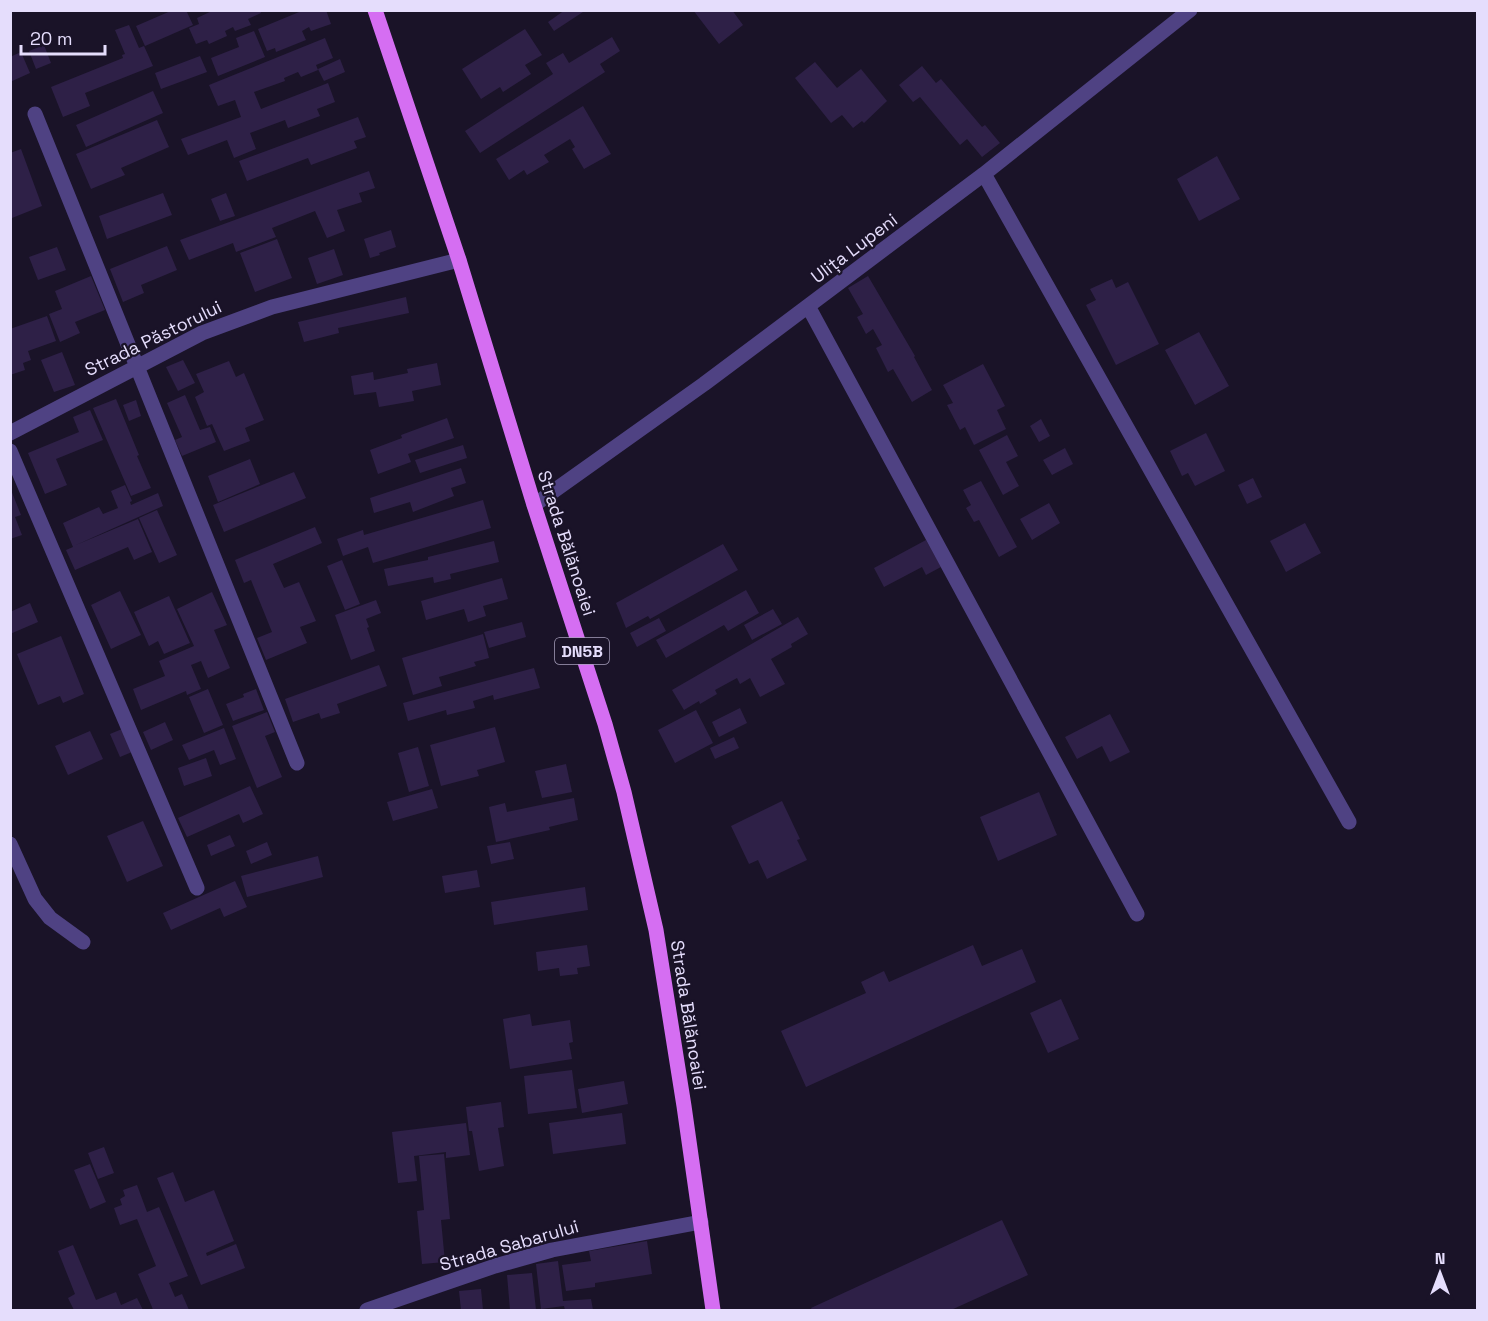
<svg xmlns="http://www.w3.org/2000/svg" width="1488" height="1321" viewBox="0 0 1488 1321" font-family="'Space Grotesk',sans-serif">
	<rect width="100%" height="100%" fill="#1a1328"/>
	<!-- building -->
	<path fill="#2e2047" d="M173,10H186L193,25L145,46L136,26Z
		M214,10H260L261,13L248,19L251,25L235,31L233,27L225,31L227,36L209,44L207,40L196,44L189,28L199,24L197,18Z
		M304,10H326L331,24L311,31L309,27L302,31L306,40L276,52L275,48L267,51L258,29Z
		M565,10H586L554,31L548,22Z
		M693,10H732L743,25L719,44Z
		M129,25L139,48L144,46L153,66L85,93L90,106L63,117L51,87L123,58L122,55L125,54L115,30Z
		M525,29L542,55L525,65L531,74L503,92L500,87L481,99L462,69Z
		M254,31L265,57L218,76L211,58L239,47L236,38Z
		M612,37L620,51L600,64L605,72L480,153L465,131L553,74L546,63L563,53L569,63Z
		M325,38L333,58L316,65L318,70L301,77L298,72L284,78L285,81L254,92L261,109L328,83L335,102L317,109L320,116L288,128L285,120L250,133L256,149L234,158L227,140L188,155L181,139L241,117L235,100L218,106L209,85Z
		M44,45L51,63L36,69L29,51Z
		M21,52L30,73L10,82V57Z
		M200,56L207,72L161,89L155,73Z
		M340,59L345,72L324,81L318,69Z
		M815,62L837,88L861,69L887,101L864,123L862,121L853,128L842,115L831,123L795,78Z
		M922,66L936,83L941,79L982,127L985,125L1000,143L982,157L967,139L960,145L920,97L913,102L899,85Z
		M153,91L163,113L86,147L76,125Z
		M583,106L611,154L584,169L572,149L575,147L570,139L544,155L549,162L527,175L524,170L509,180L496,159Z
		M358,117L366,137L354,141L357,148L311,165L308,158L247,181L239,161Z
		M157,120L169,147L121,168L125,175L91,189L76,154Z
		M21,149L42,206L12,218L10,153Z
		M1217,156L1240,199L1199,221L1177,179Z
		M369,171L375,188L359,193L362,202L337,210L345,231L327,238L315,211L272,228L276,237L236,252L233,243L189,260L180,240Z
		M163,193L172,215L107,239L99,216Z
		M226,193L235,216L220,221L211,199Z
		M391,230L396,247L379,253L380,255L370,258L364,239Z
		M277,239L292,278L255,292L240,253Z
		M167,246L177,270L141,285L144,293L123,302L110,269Z
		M57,247L66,270L38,280L29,257Z
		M334,249L343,275L317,284L308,258Z
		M91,276L105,310L75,322L80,333L60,342L49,314L62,309L55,291Z
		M868,276L915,356L914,357L932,390L912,402L893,369L888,372L876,348L882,345L873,329L866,334L857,317L863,314L848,288Z
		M1112,279L1116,288L1128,282L1159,344L1116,365L1086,305L1096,300L1090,289Z
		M406,297L409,313L338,328L339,333L304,342L298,322Z
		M47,316L56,341L28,351L31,360L23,363L25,370L10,375V329Z
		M1199,332L1229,386L1195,405L1165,350Z
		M62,352L75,385L54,392L41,360Z
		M183,360L195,383L178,391L166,367Z
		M229,361L236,377L244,373L264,420L245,428L250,441L224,451L212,424L207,426L195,397L204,392L196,374Z
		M437,363L441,385L412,391L414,401L379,407L376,392L354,395L351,376L373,372L374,380L408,373L407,369Z
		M983,364L1005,406L997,410L1006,429L974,445L965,427L960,430L947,405L953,403L943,385Z
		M185,395L200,430L210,427L216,442L182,456L175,440L182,437L167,403Z
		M116,399L139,455L137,456L151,488L131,496L93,408Z
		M136,400L141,416L129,421L123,405Z
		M90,410L103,440L56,459L67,485L45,494L28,453L79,432L73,417Z
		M447,418L454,438L408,454L411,462L378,474L370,450L402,438L401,435Z
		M1041,419L1050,436L1039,442L1030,426Z
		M1206,433L1225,471L1195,486L1188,473L1182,476L1170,451Z
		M1007,435L1018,456L1006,462L1019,486L1003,495L979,450Z
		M463,445L467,458L420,473L415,460Z
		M1065,448L1073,464L1052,475L1043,460Z
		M250,459L260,484L218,502L208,476Z
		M461,468L466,483L451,488L454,496L413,512L410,502L374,513L370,498Z
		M294,472L306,498L224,532L213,505Z
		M1253,478L1262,497L1247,504L1238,485Z
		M981,481L1017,547L999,557L979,520L974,522L966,508L971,505L963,490Z
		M125,485L132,501L130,502L131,505L158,493L163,506L76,545L138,519L152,552L134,560L128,547L75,570L66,550L73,547L63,523L99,507L103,514L118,508L111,491Z
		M11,490L21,515L15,517L22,535L10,539Z
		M483,500L491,528L373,563L368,547L343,556L337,539L363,530L364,535Z
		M1049,503L1060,523L1032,540L1020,519Z
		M157,510L177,555L159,563L139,518Z
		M1305,523L1321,553L1286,572L1270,541Z
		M315,527L322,543L273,564L284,588L299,582L316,621L300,627L307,643L266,660L257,638L272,632L251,580L244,583L235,560Z
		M926,540L941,567L926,575L922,567L884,587L874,568Z
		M494,541L499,562L450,574L451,579L434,583L433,577L388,586L384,569L428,560V557Z
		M723,544L738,570L650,619L648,616L626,628L616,603Z
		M342,560L360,604L345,610L327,566Z
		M502,578L508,599L483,606L486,616L468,622L464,609L426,620L421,601Z
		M746,590L759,613L728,631L724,625L666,658L656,640Z
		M120,591L141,635L111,649L91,605Z
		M212,592L227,625L214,630L230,668L208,678L201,661L191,665L201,689L187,695L186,691L141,710L133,689L165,676L159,661L194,646L177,609Z
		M169,596L190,643L164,654L158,641L149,646L134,612Z
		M376,600L381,613L366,619L369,627L367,628L375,651L351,660L335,615Z
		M30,603L38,622L10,634V612Z
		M773,609L782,624L752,640L744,625Z
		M798,617L808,634L791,644L792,647L771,659L785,684L760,697L750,678L740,684L737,678L715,690L717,694L700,704L699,701L684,710L672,690Z
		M659,618L666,631L637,647L630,633Z
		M522,622L526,637L489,648L484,632Z
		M483,634L489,658L474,662L476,666L439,677L442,686L413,695L402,658Z
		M61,636L84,694L63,703L60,696L38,705L17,654Z
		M379,665L387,686L337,704L340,713L321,719L319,713L293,722L285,699Z
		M534,668L540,688L494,700L493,695L473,701L475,708L447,715L446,710L408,721L403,703Z
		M208,689L223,725L204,733L189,697Z
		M256,689L264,710L233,721L226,704L244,697L243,694Z
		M740,708L747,723L719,737L712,722Z
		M696,710L713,743L675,763L658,730Z
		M267,712L275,732L265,736L282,777L257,788L232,726Z
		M1110,714L1130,752L1110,762L1102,746L1077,759L1065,737Z
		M165,722L173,740L151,750L143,732Z
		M495,727L505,762L477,770L479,776L441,786L430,745Z
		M224,728L236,759L220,765L214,750L189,760L182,745Z
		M122,729L132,752L120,757L110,734Z
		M90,731L103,759L68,775L55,746Z
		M734,737L739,748L715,759L710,748Z
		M418,747L429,786L409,792L398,753Z
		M206,758L212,776L184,786L178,768Z
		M566,764L572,792L542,798L535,771Z
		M250,786L263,814L243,823L239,814L187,837L178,818Z
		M432,789L438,808L393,821L387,802Z
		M1039,792L1057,835L998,861L980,817Z
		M574,798L578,820L549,827L550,830L496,842L489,807L505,803L507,812Z
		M782,801L800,839L797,840L807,860L767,879L758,860L749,864L731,826Z
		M143,821L163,866L127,882L107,836Z
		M230,835L235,846L211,856L207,845Z
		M267,842L272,855L251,864L246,851Z
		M510,842L514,859L491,864L487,846Z
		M318,856L323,877L247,897L241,876Z
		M477,870L480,887L445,893L442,876Z
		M235,881L247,907L224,917L220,908L171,930L163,913Z
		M585,887L588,910L494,925L491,902Z
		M587,945L590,966L577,968L578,974L560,976L559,968L538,971L536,952Z
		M973,945L982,966L1022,949L1036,982L806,1087L781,1031L866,993L861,982L884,971L889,982Z
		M1061,999L1079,1039L1048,1053L1030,1013Z
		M530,1014L532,1026L570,1020L573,1042L569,1043L572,1059L510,1069L503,1019Z
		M572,1070L577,1108L528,1114L524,1076Z
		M624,1081L628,1104L582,1113L578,1089Z
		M501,1102L504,1127L498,1128L504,1166L479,1171L472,1131H469L466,1107Z
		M622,1113L626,1144L553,1154L549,1123Z
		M466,1123L470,1155L446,1158V1152L414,1156L417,1181L398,1183L392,1132Z
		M104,1147L114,1173L98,1179L88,1153Z
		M444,1154L450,1219L441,1220L445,1262L422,1264L417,1211L424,1210L419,1156Z
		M90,1164L106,1202L90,1209L74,1170Z
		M173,1172L185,1202L214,1190L234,1241L206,1253L207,1256L236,1244L245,1268L201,1285L157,1178Z
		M137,1185L147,1212L159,1207L188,1276L169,1283L175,1297L182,1294L189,1310H153L152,1307L138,1274L156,1266L137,1219L120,1225L114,1208L122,1205L120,1199L125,1196L123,1190Z
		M1002,1220L1028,1275L951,1310H812L811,1308Z
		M647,1241L652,1274L595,1283V1287L566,1291L562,1265L591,1261L589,1251Z
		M73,1245L96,1300L116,1292L121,1305L137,1298L143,1310H74L68,1298L75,1294L58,1251Z
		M558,1261L563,1301L591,1299L593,1310H565L564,1306L541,1309L536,1264Z
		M532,1273L536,1310H510L507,1275Z
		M481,1289L483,1310H461L459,1291Z"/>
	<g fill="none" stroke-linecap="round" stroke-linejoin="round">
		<!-- minor -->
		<path stroke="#4f4283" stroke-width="15" d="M35,114L297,763
			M984,174L1349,822
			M808,306L1137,914
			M10,433L202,333L272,307L459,260
			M10,451L197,888
			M534,505L704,384L984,174L1190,10
			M10,844L35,899L50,918L83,942
			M367,1310L495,1266L552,1250L701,1222"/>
		<!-- primary -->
		<path stroke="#d56ef2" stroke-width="15" d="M375,10L459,260L534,505L605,724L624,792L656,930L684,1106L713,1310"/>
	</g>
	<g text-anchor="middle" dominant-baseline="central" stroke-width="4.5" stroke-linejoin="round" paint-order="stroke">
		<!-- shield labels -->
		<rect fill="#1a1328" stroke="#a8a0bc" stroke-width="1.5" x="555" y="638" width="54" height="26" rx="4.5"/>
		<g font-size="16" font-weight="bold" fill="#e5ddfc">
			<text x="582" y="651">DN5B</text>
		</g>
		<!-- street labels -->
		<g font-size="18" fill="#e5ddfc" stroke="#1a1328">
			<text transform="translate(854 248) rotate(-37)">Ulița Lupeni</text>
			<text transform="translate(153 338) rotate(-26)">Strada Păstorului</text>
			<text transform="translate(567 543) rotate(72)">Strada Bălănoaiei</text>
			<text transform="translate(689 1015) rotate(81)">Strada Bălănoaiei</text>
			<text transform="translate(509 1245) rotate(-16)">Strada Sabarului</text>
		</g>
	</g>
	<!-- border -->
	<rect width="1488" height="1321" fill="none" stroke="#e5ddfc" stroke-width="24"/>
	<!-- north arrow -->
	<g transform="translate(1440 1273)" stroke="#1a1328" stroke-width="4.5" paint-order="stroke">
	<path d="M0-4.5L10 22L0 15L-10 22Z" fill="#e5ddfc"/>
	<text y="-9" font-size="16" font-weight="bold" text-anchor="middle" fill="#e5ddfc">N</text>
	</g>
	<!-- scale -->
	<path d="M21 45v9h84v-9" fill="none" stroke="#e5ddfc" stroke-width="3"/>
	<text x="30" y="45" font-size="18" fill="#e5ddfc" stroke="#1a1328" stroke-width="4.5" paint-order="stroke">20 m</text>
</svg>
